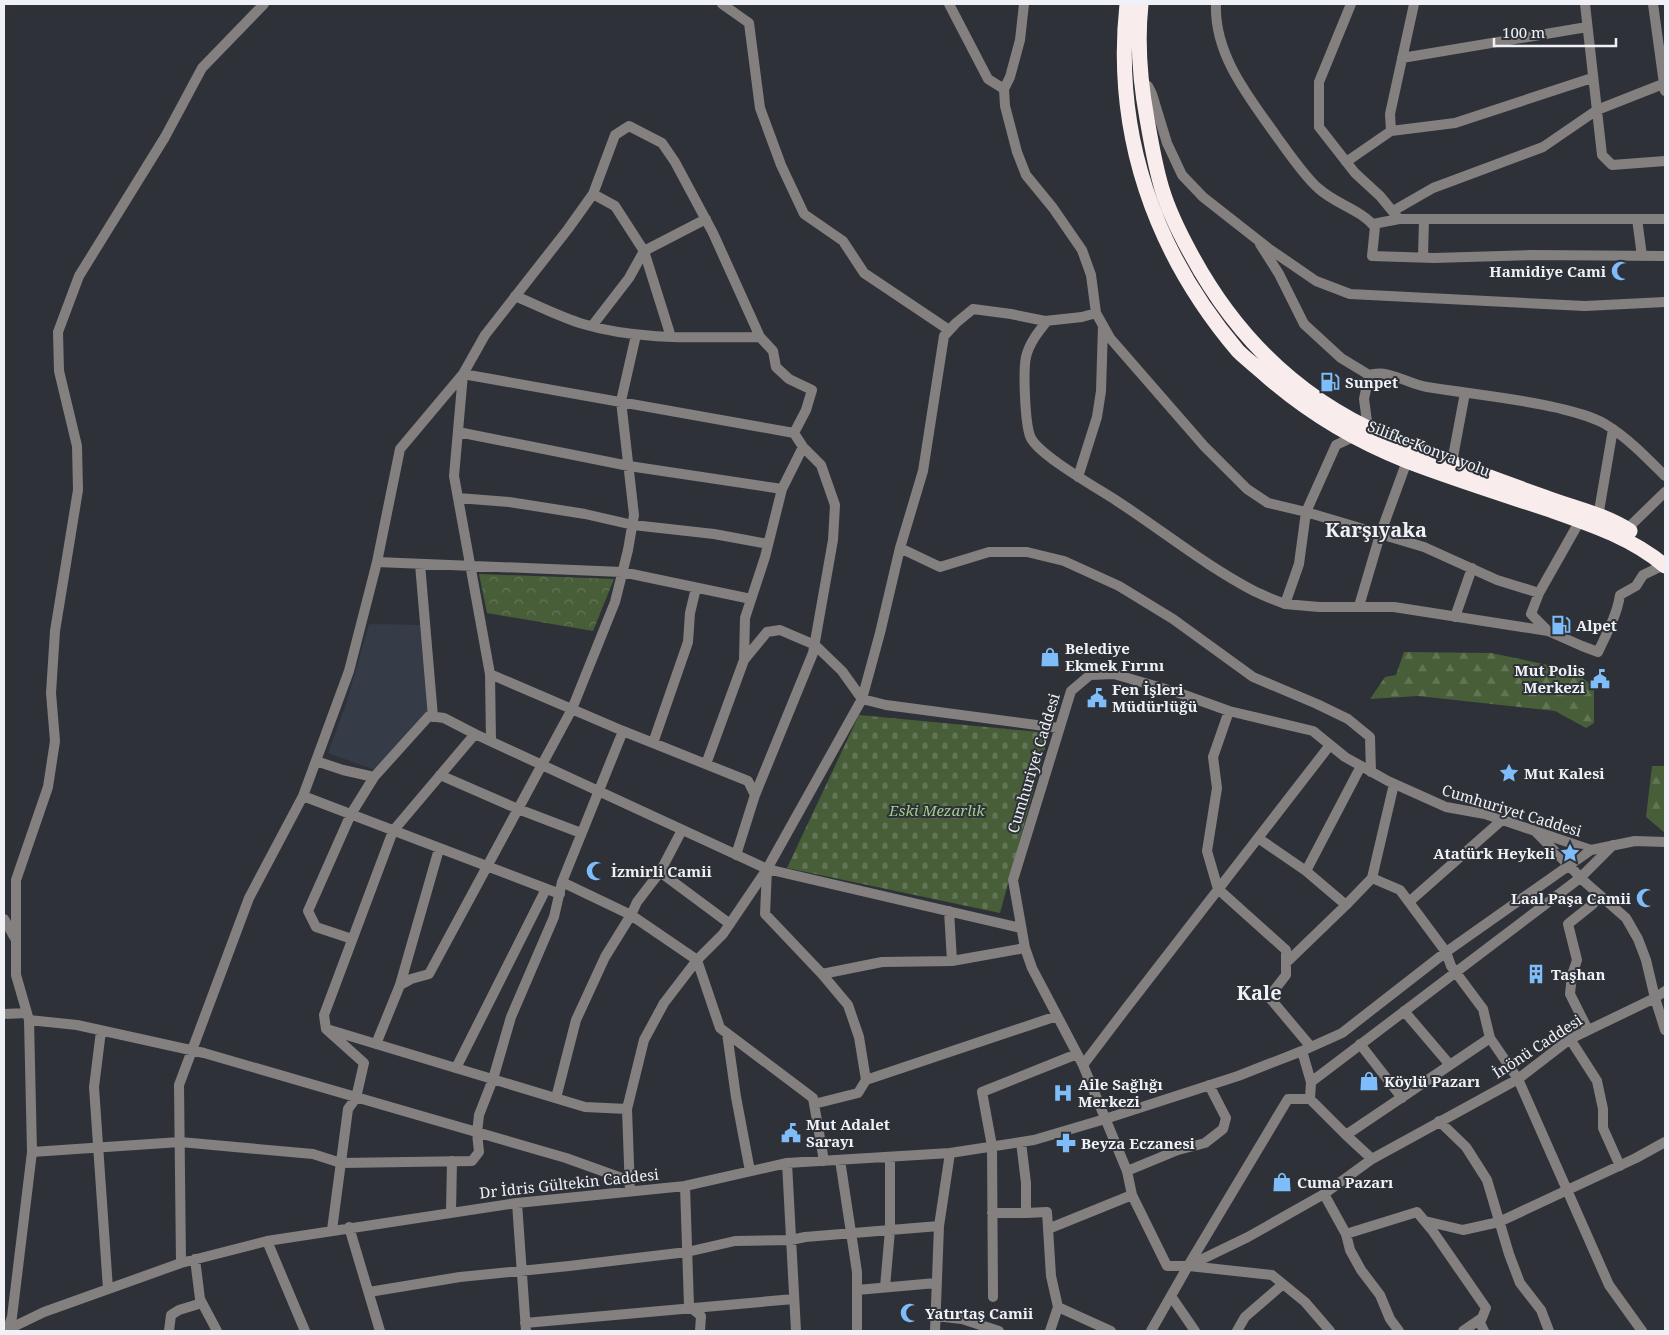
<svg xmlns="http://www.w3.org/2000/svg" width="1669" height="1335" viewBox="0 0 1669 1335" font-family="'Noto Serif',serif">
	<defs>
		<pattern id="forest-firs" width="22" height="20" patternUnits="userSpaceOnUse" patternTransform="scale(1.25)"><rect width="22" height="20" fill="#475e39"/><path d="M5 1l3.5 6h-7zM16 11l3.5 6h-7z" fill="#627656"/></pattern>
		<pattern id="cemetery-stones" width="16" height="16" patternUnits="userSpaceOnUse" patternTransform="scale(1.25)"><rect width="16" height="16" fill="#475e39"/><path d="M2 7V4a2 2 0 0 1 4 0v3zM10 15v-3a2 2 0 0 1 4 0v3z" fill="#627656"/></pattern>
		<pattern id="park-crowns" width="20" height="18" patternUnits="userSpaceOnUse" patternTransform="scale(1.25)"><rect width="20" height="18" fill="#475e39"/><path d="M2 6a3 3 0 1 1 6 0M12 15a3 3 0 1 1 6 0" fill="none" stroke="#627656"/></pattern>
	</defs>
	<rect width="100%" height="100%" fill="#2e3238"/>
	<!-- built -->
	<path fill="#353b47" d="M369,624L427,625L430,708L375,770L328,753L346,704Z"/>
	<!-- forest -->
	<path fill="url(#forest-firs)" d="M1404,652L1491,653L1572,670L1594,687V723L1586,728L1555,711L1418,696L1370,699L1385,677L1396,675Z
		M1652,766H1665V833L1646,817Z"/>
	<!-- cemetery -->
	<path fill="url(#cemetery-stones)" d="M859,715L1049,733L1000,913L787,868Z"/>
	<!-- park -->
	<path fill="url(#park-crowns)" d="M479,574L614,579L593,631L487,613Z"/>
	<g fill="none" stroke-linecap="round" stroke-linejoin="round">
		<!-- minor -->
		<path stroke="#84807f" stroke-width="10" d="M722,4L749,23L760,108L781,165L804,214L843,241L864,273L949,330
			M949,4L988,79L1004,89
			M1024,4L1020,40L1010,77L1004,89L1005,106L1017,152L1026,175L1053,208L1082,250L1091,275L1096,313
			M1216,4C1214,55 1249,97 1277,137C1288,152 1305,177 1318,188C1335,204 1360,209 1375,227L1372,256L1434,258L1532,255L1665,256
			M1351,4L1319,82V127L1355,173L1380,196L1399,219H1665
			M1585,4L1602,155L1612,165L1665,161
			M1653,4L1665,91
			M1402,58L1587,27
			M1141,82L1148,86L1152,94L1167,143L1182,175L1203,197L1268,248L1316,281L1350,294L1585,306L1665,302
			M1391,131L1455,123L1592,78
			M1346,162L1391,131L1390,114L1414,4
			M1393,211L1433,188L1543,147L1597,110L1663,84
			M1637,219L1642,256
			M1373,224L1399,219
			M1260,244L1279,274L1304,324L1341,358L1369,375
			M1423,257L1424,219
			M515,296C537,305 560,317 583,324C640,341 701,337 760,337
			M1047,321C1039,331 1029,343 1026,357C1023,371 1025,422 1030,436C1036,454 1099,489 1117,501C1163,531 1206,566 1254,591C1264,596 1275,600 1285,604
			M592,326L629,278L644,251L615,206L593,194
			M671,337L644,251L706,219
			M463,374L794,433L803,447L821,465L835,505L833,540L813,653L755,795
			M463,374L454,476L490,674L491,741
			M1368,429L1364,399L1369,375C1390,369 1407,384 1427,387C1471,394 1515,398 1558,408C1574,412 1591,416 1605,424C1628,438 1646,457 1665,476
			M458,432L629,466L782,489
			M1353,437L1336,445L1306,512L1299,564L1285,604L1319,607H1394L1548,631
			M1452,462L1465,393
			M1078,477L1097,417L1101,391L1103,326
			M458,498L509,502L585,514L633,525L714,534L768,544
			M1598,517L1613,429
			M1627,529L1665,492
			M900,548L940,567L989,552H1027L1064,561L1119,586L1173,619L1253,677L1317,704L1348,719L1370,737L1371,772
			M377,562L622,572L751,599
			M420,564L433,717
			M1539,593L1531,614L1548,631L1582,646L1598,652C1607,633 1617,615 1620,595L1636,586L1643,575L1664,565
			M1359,606L1380,535L1407,461
			M1455,617L1472,568
			M744,660L767,632L780,630L815,645L842,671L862,699L886,705L1059,728
			M490,674L623,731L748,781L755,795L736,855
			M1229,711L1213,757L1217,788L1207,851L1218,889L1286,950V975L1269,997L1311,1047
			M653,743L688,642L690,613L696,588
			M316,761L343,770L374,777
			M706,764L744,660L745,618L765,557L782,489L803,447
			M440,775L518,809L581,833
			M303,796L560,894
			M1536,832L1586,883L1626,918L1638,939L1646,960L1655,998L1665,1030
			M1258,838L1306,871L1361,766
			M1306,871L1346,905L1372,878L1400,890L1446,952L1451,966L1483,1009L1490,1038L1518,1079L1609,1285L1642,1331
			M660,872L730,924
			M1372,878L1394,784
			M562,882L631,915L697,960L720,1028L813,1098L824,1161
			M1409,902L1502,820
			M949,911L952,961
			M4,919L16,940
			M352,939L316,927L308,911L351,814L374,777L429,716L444,718L475,734
			M1286,963L1346,905
			M822,974L882,962L952,961L1025,948
			M400,985L439,849
			M1404,1011L1450,1065
			M4,1014L27,1013
			M1057,1016L866,1080L859,1037L848,1005L822,974L765,914L767,869L862,699L880,633L900,548L923,471L944,336L956,323L973,309L1011,314L1045,321L1082,317L1096,313L1110,338L1204,446L1247,489L1268,503L1306,512L1424,547L1497,580L1539,593L1582,517
			M29,1020L77,1025L204,1053L566,1158L630,1181
			M330,1030L585,1107L627,1109
			M1588,1030L1570,994L1572,975L1577,960L1568,924L1593,904L1600,895
			M101,1031L94,1087L108,1289
			M727,1033L736,1097L750,1171
			M1570,1039L1597,1081L1603,1109V1128L1620,1166
			M376,1044L400,985L411,979L429,974L572,709L615,602L628,550L634,515L621,401L636,335
			M1360,1044L1402,1098
			M1302,1051L1311,1082L1310,1099L1346,1135L1372,1159L1518,1079L1570,1039L1655,998L1665,991
			M1083,1065L1124,1011L1330,745
			M456,1068L546,889
			M1311,1082L1580,878L1613,845
			M556,1098L576,1020L605,957L631,915L637,902L660,872L682,830
			M814,1104L858,1093L866,1080
			M1439,1121L1466,1147L1487,1180L1509,1254L1520,1283L1541,1310L1549,1331
			M1346,1135L1490,1038
			M1021,1142L1026,1183V1213L1047,1212L1051,1276L1058,1307L1111,1331
			M32,1152L180,1142L313,1154L341,1163L472,1161L479,1152L477,1133L479,1115L493,1079L511,1017L554,917L562,882L623,731
			M1372,1159L1324,1194L1248,1237L1188,1266H1167L1132,1195L1127,1171L1083,1065L1032,968L1025,948L1013,880L1071,691L1090,675L1114,674L1179,693L1229,711L1313,731L1345,757L1388,781L1446,807L1485,814L1591,850L1635,841L1665,842
			M840,1160L857,1272V1331
			M787,1163L796,1331
			M1127,1171L1178,1150L1205,1143L1223,1129L1226,1118L1209,1085
			M685,1186L689,1306L701,1316L700,1331
			M630,1191L627,1109L644,1040L664,1003L697,960L723,934L767,869L1021,928
			M1324,1194L1346,1234L1417,1212L1432,1230L1486,1308L1480,1323L1484,1331
			M517,1203L526,1331
			M451,1212L452,1161
			M992,1213H1026
			M1425,1221L1463,1230L1499,1222L1636,1158L1665,1142
			M349,1227L380,1331
			M1048,1229L1132,1195
			M332,1230L348,1109L356,1098L364,1063L326,1029L324,1015L393,831L475,734L767,869
			M1346,1234L1350,1250L1361,1270L1380,1295L1390,1319L1399,1331
			M267,1241L305,1331
			M195,1259L200,1299L217,1331
			M181,1263L179,1085L249,898L303,796L349,671L377,562L400,449L463,374L485,335L568,229L593,194L615,135L629,126L662,143L675,162L713,233L760,337L773,351L776,367L789,379L812,390L806,410L794,433
			M1189,1266L1272,1275L1305,1302L1330,1331
			M885,1287L890,1230V1157
			M857,1290L936,1283
			M369,1292L460,1277L569,1266L687,1252L735,1241L791,1240L805,1237L939,1226
			M1171,1296L1195,1331
			M993,1297L992,1146L982,1092L1077,1054
			M935,1316L962,1319L999,1331
			M525,1323L794,1299
			M7,1331L12,1317L32,1152L29,1020L16,975V880L48,787L55,741L51,693L55,631L78,490L77,446L59,371L58,332L79,276L165,137L202,68L264,4
			M9,1331L15,1326L44,1312L181,1263L267,1241L517,1203L685,1186L787,1163L950,1153L1034,1140L1105,1119L1238,1076L1302,1051L1342,1033L1446,952L1591,850
			M169,1331L171,1315L179,1310L202,1303
			M935,1331L939,1226L950,1153
			M1050,1331L1058,1307
			M1151,1331L1188,1266L1288,1099H1310
			M1237,1331L1245,1317L1283,1284
			M1463,1331L1482,1318"/>
		<!-- highway -->
		<path stroke="#f8edec" stroke-width="15" d="M1127,4C1113,133 1154,252 1238,351C1245,358 1253,364 1261,371C1303,409 1354,440 1407,461C1454,479 1502,494 1550,510C1590,524 1632,538 1665,566
			M1141,4C1137,42 1140,81 1147,119C1151,142 1155,166 1162,189C1169,212 1180,234 1191,254C1235,336 1299,399 1385,436C1440,460 1497,480 1553,500C1578,509 1608,516 1630,531"/>
	</g>
	<!-- icons -->
	<defs>
		<symbol id="mosque-bare" viewBox="-9 -9 18 18"><path d="M3.5-4.9A6 6 0 1 0 3.5 4.9A5 5 0 1 1 3.5-4.9Z" fill="#7fbdfa" stroke="#2e3238" stroke-width="2.5" paint-order="stroke"/></symbol>
		<symbol id="fuel-bare" viewBox="-9 -9 18 18"><path d="M-5.5-6h7V0h2V4h1.3V-2.5L3-4.5l.8-.8L6-3V5H2.5V1h-1V6h-7ZM-4.2-4.7v3.2H.2V-4.7Z" fill="#7fbdfa" stroke="#2e3238" stroke-width="2.5" paint-order="stroke"/></symbol>
		<symbol id="shop-bare" viewBox="-9 -9 18 18"><path d="M-5-2.5h2.3a2.7 3.5 0 0 1 5.4 0H5L5.5 6h-11ZM-1.5-2.5h3a1.5 2.3 0 0 0-3 0Z" fill="#7fbdfa" stroke="#2e3238" stroke-width="2.5" paint-order="stroke"/></symbol>
		<symbol id="civic-bare" viewBox="-9 -9 18 18"><path d="M-.6-6.5H3V-4.5H.6V-3L4-1V1h2V6H-6V1h2V-1L-.6-3ZM-1.2 2.5V6h2.4V2.5Z" fill="#7fbdfa" stroke="#2e3238" stroke-width="2.5" paint-order="stroke"/></symbol>
		<symbol id="sight-bare" viewBox="-9 -9 18 18"><path d="M0-6L1.8-2.2L6-1.7L2.9 1.2L3.7 5.4L0 3.3L-3.7 5.4L-2.9 1.2L-6-1.7L-1.8-2.2Z" fill="#7fbdfa" stroke="#2e3238" stroke-width="2.5" paint-order="stroke"/></symbol>
		<symbol id="building-bare" viewBox="-9 -9 18 18"><path d="M-4-6H4V6H1V3H-1V6H-4ZM-2.5-4.3h1.7v1.8h-1.7ZM.8-4.3h1.7v1.8H.8ZM-2.5-1h1.7V.8h-1.7ZM.8-1h1.7V.8H.8Z" fill="#7fbdfa" stroke="#2e3238" stroke-width="2.5" paint-order="stroke"/></symbol>
		<symbol id="hospital-bare" viewBox="-9 -9 18 18"><path d="M-5-5h3v3.5h4V-5h3V5h-3V1.5h-4V5h-3Z" fill="#7fbdfa" stroke="#2e3238" stroke-width="2.5" paint-order="stroke"/></symbol>
		<symbol id="pharmacy-bare" viewBox="-9 -9 18 18"><path d="M-2-6h4v4h4v4h-4v4h-4v-4h-4v-4h4Z" fill="#7fbdfa" stroke="#2e3238" stroke-width="2.5" paint-order="stroke"/></symbol>
	</defs>
	<g fill-rule="evenodd">
		<use href="#mosque-bare" x="1607" y="257" width="28" height="28"/>
		<use href="#fuel-bare" x="1316" y="368" width="28" height="28"/>
		<use href="#fuel-bare" x="1547" y="611" width="28" height="28"/>
		<use href="#shop-bare" x="1036" y="643" width="28" height="28"/>
		<use href="#civic-bare" x="1586" y="665" width="28" height="28"/>
		<use href="#civic-bare" x="1083" y="684" width="28" height="28"/>
		<use href="#sight-bare" x="1495" y="759" width="28" height="28"/>
		<use href="#sight-bare" x="1556" y="839" width="28" height="28"/>
		<use href="#mosque-bare" x="582" y="857" width="28" height="28"/>
		<use href="#mosque-bare" x="1632" y="884" width="28" height="28"/>
		<use href="#building-bare" x="1522" y="960" width="28" height="28"/>
		<use href="#shop-bare" x="1355" y="1067" width="28" height="28"/>
		<use href="#hospital-bare" x="1049" y="1079" width="28" height="28"/>
		<use href="#civic-bare" x="777" y="1119" width="28" height="28"/>
		<use href="#pharmacy-bare" x="1052" y="1129" width="28" height="28"/>
		<use href="#shop-bare" x="1268" y="1168" width="28" height="28"/>
		<use href="#mosque-bare" x="896" y="1299" width="28" height="28"/>
	</g>
	<g text-anchor="middle" dominant-baseline="central" stroke-width="4" stroke-linejoin="round" paint-order="stroke">
		<!-- poi labels -->
		<g font-size="15" font-weight="bold" fill="#eff1f6" stroke="#2e3238" text-anchor="start">
			<text x="1606" y="271" text-anchor="end">Hamidiye Cami</text>
			<text x="1345" y="382">Sunpet</text>
			<text x="1576" y="625">Alpet</text>
			<text x="1065" y="648">Belediye<tspan x="1065" dy="17">Ekmek Fırını</tspan></text>
			<text x="1585" y="670" text-anchor="end">Mut Polis<tspan x="1585" dy="17">Merkezi</tspan></text>
			<text x="1112" y="689">Fen İşleri<tspan x="1112" dy="17">Müdürlüğü</tspan></text>
			<text x="1524" y="773">Mut Kalesi</text>
			<text x="1555" y="853" text-anchor="end">Atatürk Heykeli</text>
			<text x="611" y="871">İzmirli Camii</text>
			<text x="1631" y="898" text-anchor="end">Laal Paşa Camii</text>
			<text x="1551" y="974">Taşhan</text>
			<text x="1384" y="1081">Köylü Pazarı</text>
			<text x="1078" y="1084">Aile Sağlığı<tspan x="1078" dy="17">Merkezi</tspan></text>
			<text x="806" y="1124">Mut Adalet<tspan x="806" dy="17">Sarayı</tspan></text>
			<text x="1081" y="1143">Beyza Eczanesi</text>
			<text x="1297" y="1182">Cuma Pazarı</text>
			<text x="925" y="1313">Yatırtaş Camii</text>
		</g>
		<!-- street labels -->
		<g font-size="15" fill="#eff1f6" stroke="#2e3238">
			<text transform="translate(1429 448) rotate(21)">Silifke-Konya yolu</text>
			<text transform="translate(1033 763) rotate(-73)">Cumhuriyet Caddesi</text>
			<text transform="translate(1512 810) rotate(17)">Cumhuriyet Caddesi</text>
			<text transform="translate(1537 1046) rotate(-33)">İnönü Caddesi</text>
			<text transform="translate(569 1183) rotate(-6)">Dr İdris Gültekin Caddesi</text>
		</g>
		<!-- park labels -->
		<g font-size="15" font-style="italic" fill="#a3cd8a" stroke="#2e3238">
			<text x="937" y="810">Eski Mezarlık</text>
		</g>
		<!-- district labels -->
		<g font-size="20" font-weight="bold" fill="#eff1f6" stroke="#2e3238">
			<text x="1376" y="529">Karşıyaka</text>
			<text x="1259" y="992">Kale</text>
		</g>
	</g>
	<!-- border -->
	<rect width="1669" height="1335" fill="none" stroke="#eff1f6" stroke-width="10"/>
	<!-- scale -->
	<path d="M1494 38v8h122v-8" fill="none" stroke="#eff1f6" stroke-width="2.5"/>
	<text x="1502" y="38" font-size="15" fill="#eff1f6" stroke="#2e3238" stroke-width="4" paint-order="stroke">100 m</text>
</svg>
